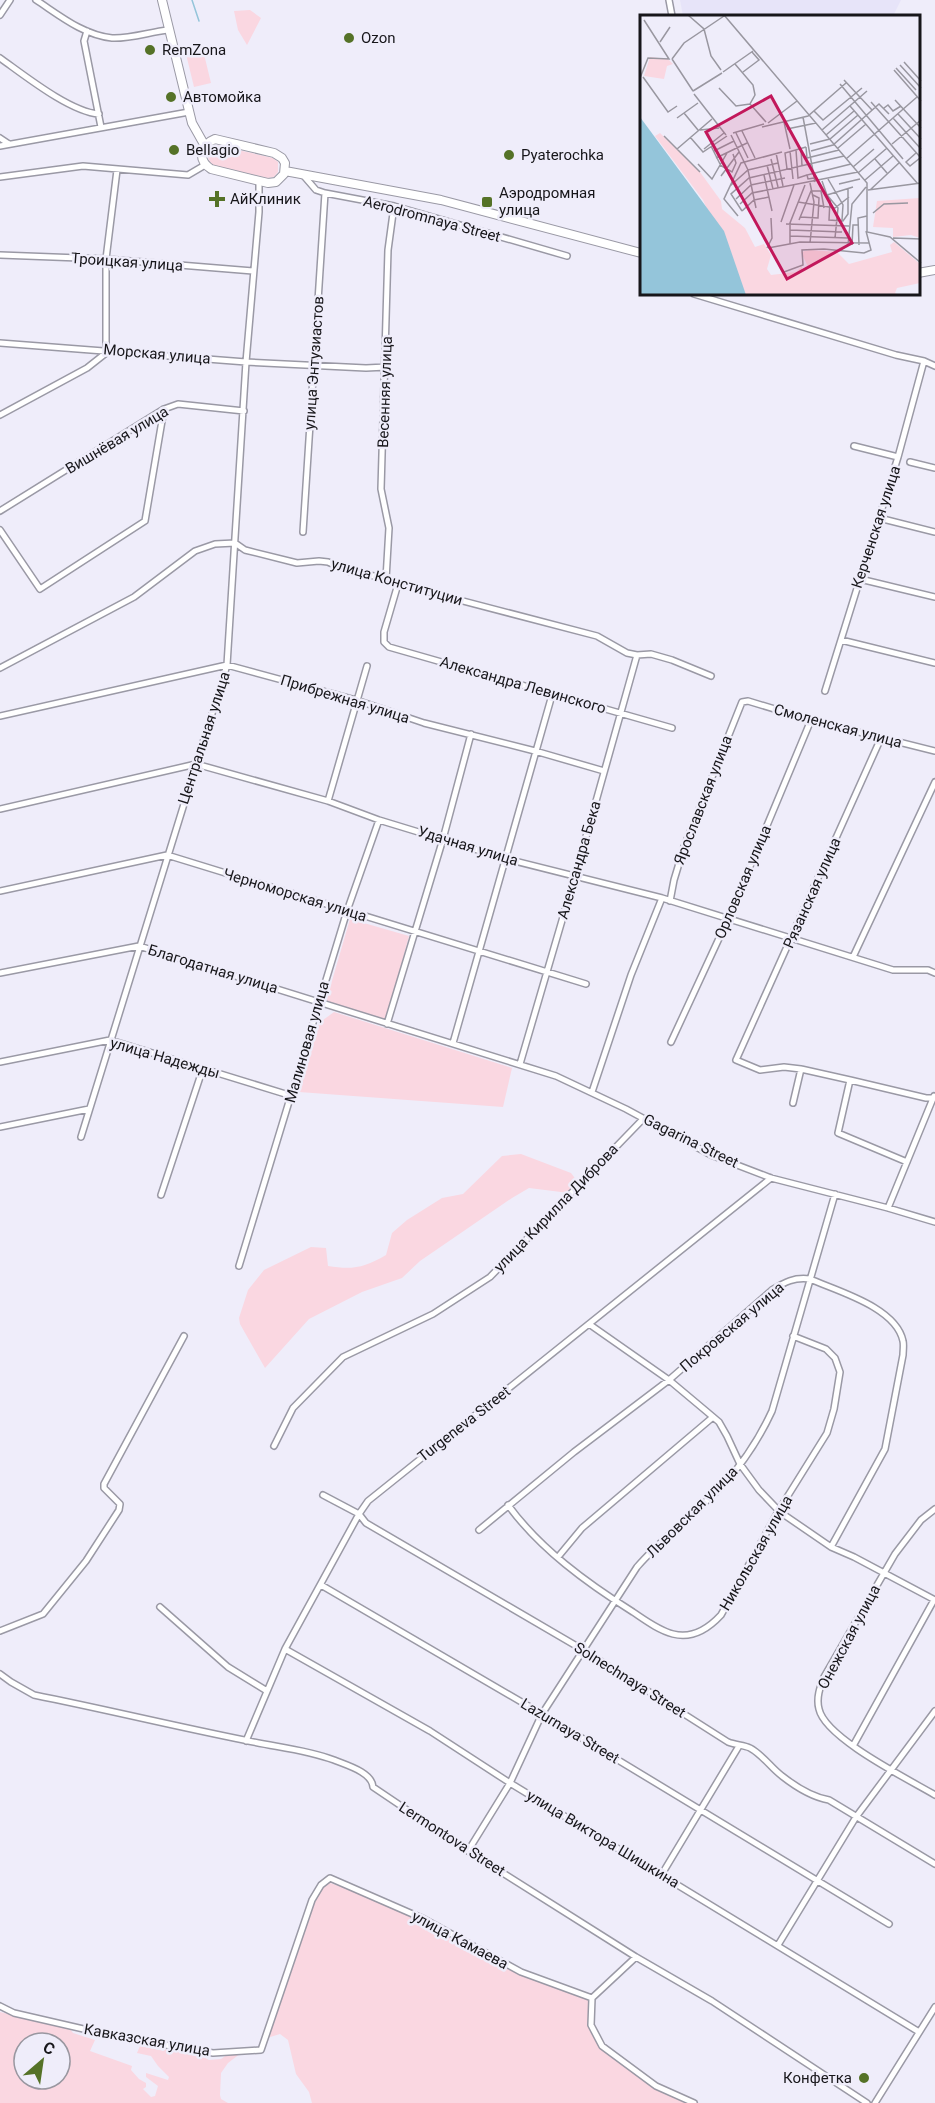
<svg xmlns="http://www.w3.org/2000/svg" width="935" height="2103" viewBox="0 0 935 2103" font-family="Roboto,sans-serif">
	<rect width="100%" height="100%" fill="#efedfa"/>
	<!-- built -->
	<path fill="#e7e4f9" d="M680,0H901L893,16H683Z"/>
	<!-- green -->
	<path fill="#fad7e1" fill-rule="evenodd" d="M250,10L261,18L247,45L238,30L234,11Z
		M203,50L211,83L194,87L186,54Z
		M216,145L273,158L278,162V172L274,177L267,178L213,165C205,158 206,149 216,145Z
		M350,919L409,936L386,1021L325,1005Z
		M334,1012L512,1068L503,1107L299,1092L319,1023Z
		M521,1154L571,1173L577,1181L569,1193L529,1188L512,1198L420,1261L402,1278L362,1292L309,1319L265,1368L240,1324L239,1318L248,1290L264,1270L311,1247L326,1248L328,1266C352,1270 364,1268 386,1255L392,1233L407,1220L442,1198L463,1194L502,1156Z
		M330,1883L366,1895L429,1922L508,1966L591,1999C592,2008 591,2018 593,2027C600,2054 668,2090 692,2103H312L309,2092L296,2074L288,2040L280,2034L267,2038L296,1957L308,1915L321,1887Z
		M0,2012L70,2029L73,2033L95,2040L90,2051L132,2066L131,2070L139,2079L146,2083V2087L143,2089L151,2097L155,2096L158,2086L146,2077V2073L168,2080L169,2077L158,2066L151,2056L137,2053L140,2046L164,2051L158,2041L192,2051L209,2060L221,2059L231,2052L241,2053L228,2063L221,2073L220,2095L221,2099L228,2103H0ZM24,2043H60V2079H24Z"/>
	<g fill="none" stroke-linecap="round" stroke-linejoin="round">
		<!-- stream -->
		<path stroke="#94c5da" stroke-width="1.5" d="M192,0L199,21"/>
		<defs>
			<path id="street" d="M36,0C59,15 83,35 112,38C129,39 150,32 168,30
				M669,0L672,16
				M0,15L10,0
				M87,31L84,41L101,127
				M0,58C24,75 70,112 99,114
				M0,138L9,144
				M0,146L189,112
				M303,175L316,190L325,193L394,206L567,256
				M0,177L83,166L188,175L205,165
				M0,255L106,259L253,271
				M694,294L896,355L924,361L935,366
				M0,343L246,362L366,368L386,367
				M106,350V259L117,170
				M0,415L87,368L106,353V350
				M854,446L898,457
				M910,462L935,468
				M0,511L164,409L178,404L244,411
				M879,518L935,532
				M0,530L40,589L145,521L164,409
				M303,532L325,193
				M386,579L389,528L381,489L388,250L394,206
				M860,579L935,597
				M398,584L384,632V642L389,647L672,728
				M841,640L935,663
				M0,668L134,597L195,551L215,544L235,543L245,550L297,563L319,561L328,562L348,571L379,577L398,584L597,636L627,653L637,655L651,654L672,660L711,676
				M825,691L898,457L924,361
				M0,716L227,665L356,700L424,723L535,751L604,771
				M328,801L367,666
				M0,809L196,764L328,801L379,820L507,859L662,898L893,970H928L935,973
				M0,891L167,855L586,984
				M670,901L674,880L684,847L742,702L748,701L811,720L935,751
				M853,957L935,782
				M0,973L139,946L556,1076L626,1109L711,1155L771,1178L888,1208L935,1222
				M387,1024L443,839L471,734
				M671,1042L728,919L811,720
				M453,1043L552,695
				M0,1062L110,1040L292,1096
				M520,1064L575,876L637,655
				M850,1080L801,1069L784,1067L760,1070L736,1060L881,738
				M592,1092L631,975L662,898
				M793,1103L801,1069
				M0,1127L89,1109
				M81,1137L227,665L246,362L259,212V182
				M907,1162L838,1133L850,1080L926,1098H935
				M161,1195L203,1068
				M888,1208L934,1096
				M239,1266L347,911L379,820
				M589,1324L669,1380L706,1411L719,1422L727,1436L740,1464L759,1490L780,1512L831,1547L854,1557L935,1600
				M274,1446L293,1408L343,1357L433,1314L490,1277L643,1119
				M323,1495L359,1514L366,1523L585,1651L728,1742C735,1745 744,1745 750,1748C763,1755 771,1768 782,1776C796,1787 812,1797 829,1800L935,1864
				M508,1505C540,1549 587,1583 633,1612C645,1620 658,1630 673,1634C692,1639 708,1629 721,1615L779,1510L827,1433L834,1409L840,1372L835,1358L826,1349L793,1336
				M935,1509L921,1520L895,1554L824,1677C820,1687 816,1698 819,1709C825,1738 908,1779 935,1795
				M479,1530L574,1452L669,1380L772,1290C785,1282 794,1277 810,1279C837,1291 896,1307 903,1341C904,1345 903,1351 903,1355L885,1449L831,1547
				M558,1557L582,1528L713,1417
				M321,1585L542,1714L889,1924
				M160,1607L228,1667L267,1691
				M0,1631L43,1614L86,1561L119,1510L120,1504L104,1488V1484L184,1336
				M285,1649L430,1731L510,1783L919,2032
				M0,1674L11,1682L34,1695C104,1709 174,1726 244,1740C274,1747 305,1749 334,1760C346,1765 372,1772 373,1787L468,1851L636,1957L712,2001L867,2103
				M246,1741L285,1649L359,1514L368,1501L771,1178
				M853,1746L934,1600
				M468,1851L510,1783L542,1714L637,1567C663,1537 696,1513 724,1484C743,1463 760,1437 772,1411L835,1194
				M662,1874L739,1746
				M778,1945L856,1817L935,1711
				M592,1998L591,2025L602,2046L656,2086L694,2103
				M0,2006L14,2013L118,2037L213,2053L261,2050L312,1900L321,1885L330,1878L424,1919L521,1972L592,1998L636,1957
				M875,2103L935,2007"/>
			<path id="secondary" d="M162,0L192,123L205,146
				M215,139L274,153L282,158L285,163L284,174L276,182L268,183L211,169C197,160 200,145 215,139Z
				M285,171L441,200L641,253
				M918,273L935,270"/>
		</defs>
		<!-- street casing -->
		<use href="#street" stroke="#9a99a5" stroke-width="8"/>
		<!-- secondary casing -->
		<use href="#secondary" stroke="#9a99a5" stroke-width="10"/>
		<!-- street -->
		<use href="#street" stroke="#fff" stroke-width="5"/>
		<!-- secondary -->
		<use href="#secondary" stroke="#fff" stroke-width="8"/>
	</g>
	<!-- markers -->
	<g fill="#557227" stroke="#efedfa" stroke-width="2">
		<circle cx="349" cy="38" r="6"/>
		<circle cx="150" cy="50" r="6"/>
		<circle cx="171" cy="97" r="6"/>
		<circle cx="174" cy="150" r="6"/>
		<circle cx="509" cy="155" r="6"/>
		<path d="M214 190h6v6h6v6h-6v6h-6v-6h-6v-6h6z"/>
		<rect x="481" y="196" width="12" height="12" rx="3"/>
		<circle cx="864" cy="2078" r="6"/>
	</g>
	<g text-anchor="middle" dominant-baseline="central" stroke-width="5" stroke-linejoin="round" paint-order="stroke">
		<!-- poi labels -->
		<g font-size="15" fill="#17161a" stroke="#efedfa" text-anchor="start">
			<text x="361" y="38">Ozon</text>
			<text x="162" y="50">RemZona</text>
			<text x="183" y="97">Автомойка</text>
			<text x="186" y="150">Bellagio</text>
			<text x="521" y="155">Pyaterochka</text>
			<text x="499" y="193">Аэродромная<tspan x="499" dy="17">улица</tspan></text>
			<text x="230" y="199">АйКлиник</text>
			<text x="852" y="2078" text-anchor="end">Конфетка</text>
		</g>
		<!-- street labels -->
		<g font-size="15" fill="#17161a" stroke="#efedfa">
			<text transform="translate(432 219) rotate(15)">Aerodromnaya Street</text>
			<text transform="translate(127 262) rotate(4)">Троицкая улица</text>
			<text transform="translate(157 354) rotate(5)">Морская улица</text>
			<text transform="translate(314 363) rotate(-86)">улица Энтузиастов</text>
			<text transform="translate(385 392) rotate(-88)">Весенняя улица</text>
			<text transform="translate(117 440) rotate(-31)">Вишнёвая улица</text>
			<text transform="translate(876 527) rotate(-72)">Керченская улица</text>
			<text transform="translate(397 582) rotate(16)">улица Конституции</text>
			<text transform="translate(523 685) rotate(16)">Александра Левинского</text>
			<text transform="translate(345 699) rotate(17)">Прибрежная улица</text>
			<text transform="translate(838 726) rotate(15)">Смоленская улица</text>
			<text transform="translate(204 738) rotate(-72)">Центральная улица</text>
			<text transform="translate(703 800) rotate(-69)">Ярославская улица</text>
			<text transform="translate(468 846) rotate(17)">Удачная улица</text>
			<text transform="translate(579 860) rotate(-74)">Александра Бека</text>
			<text transform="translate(743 882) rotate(-67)">Орловская улица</text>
			<text transform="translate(812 893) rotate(-66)">Рязанская улица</text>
			<text transform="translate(295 895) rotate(17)">Черноморская улица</text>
			<text transform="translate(213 969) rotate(17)">Благодатная улица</text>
			<text transform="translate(307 1042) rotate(-74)">Малиновая улица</text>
			<text transform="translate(165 1058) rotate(16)">улица Надежды</text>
			<text transform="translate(691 1141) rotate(26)">Gagarina Street</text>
			<text transform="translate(556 1208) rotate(-46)">улица Кирилла Диброва</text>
			<text transform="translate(732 1327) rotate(-40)">Покровская улица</text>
			<text transform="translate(464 1424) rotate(-38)">Turgeneva Street</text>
			<text transform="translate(692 1512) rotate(-45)">Львовская улица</text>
			<text transform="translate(756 1553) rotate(-60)">Никольская улица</text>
			<text transform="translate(849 1637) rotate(-62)">Онежская улица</text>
			<text transform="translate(630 1680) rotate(32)">Solnechnaya Street</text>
			<text transform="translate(570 1731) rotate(31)">Lazurnaya Street</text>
			<text transform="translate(452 1839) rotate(33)">Lermontova Street</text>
			<text transform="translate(603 1839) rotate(31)">улица Виктора Шишкина</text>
			<text transform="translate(460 1940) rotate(28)">улица Камаева</text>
			<text transform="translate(147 2040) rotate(10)">Кавказская улица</text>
		</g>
	</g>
	<!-- overview -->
	<g transform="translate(640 15)">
		<rect width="280" height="280" fill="#efedfa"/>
		<path d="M10,42L28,44L33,49L27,51L24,64L4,61ZM20,118L60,157L81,186L82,194L105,213L115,232L124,229L131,240L127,254L131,260L156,257L162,251V255L169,254L161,237L170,235L197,237L209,249L252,237L250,230L254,227L280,249V268L257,273L255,278L259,280H106L63,185L15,121ZM280,183V223L271,220L253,222V213L233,212L237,186Z" fill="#fad7e1"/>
		<path d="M0,102L84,216L106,280H0Z" fill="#94c5da"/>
		<path fill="none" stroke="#9997a0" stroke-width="1.5" d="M48,0L64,14L71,41L81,55M84,0L227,168V217L250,222L281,248M20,27L30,12M32,44L44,28L84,1M32,44L53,76M264,47L281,66M95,49L113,70L115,80L110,89L126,107M260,50L281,73M256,53L276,75M254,55L281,86M83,57L113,36M103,57L119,45L112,37M3,62L28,97L37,91M0,63L8,43L29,44L4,5M204,65L232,95M200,69L263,144M79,73L96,91L110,89M53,76L82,58M54,79L86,120M255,85L281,113M231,87L281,143M210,91L278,169M244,93L248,90L253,96L261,91M174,96L183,105L222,73M44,98L58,115M258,99L281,124M163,102L175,167M37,103L58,88M253,103L281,134M144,107L150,134M128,108L157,86M122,112L168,101L206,68M147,114L176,108M60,115L79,113M182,115L227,76M102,116L115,143M93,118L124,109M96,118L108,143M91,120L108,155L116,193M186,120L214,96M24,121L60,157M50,122L63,137L87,121M170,129L190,124L218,100M252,129L281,105M71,131L80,149M166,132L167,143L199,135M161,133L162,151M198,133L226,109M37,134L72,104M64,134L84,118M156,135L158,163L167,160M74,136L94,126M150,136L153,164M171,136L193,130L239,89L249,99M136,138L143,171M276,138L266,147L270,151L280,143M76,143L107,128M131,144L138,172M206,144L277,82M235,144L247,158M58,149L72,164L87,138M80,150L92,157L96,148L93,139M127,150L133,174M213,152L234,134M147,154L145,138L166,132M218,158L247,133M124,160L132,196M81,161L99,137M174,163L168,164L167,160L211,149M188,164L203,190L202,205M225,165L253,141M182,166L187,180L198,193L195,223M199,169L220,164M90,171L108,155L138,148M228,175L281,168M230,175L260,147M187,180L213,172M96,184L111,170L145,163M190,185L189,205L203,206L208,199V174M158,187L195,193L209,182M100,189L112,178L218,157M102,196L91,179L109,163L204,141M102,196L114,185L129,182M233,198L244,189L268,188M98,201L84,184L101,148L142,137M160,202L178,203L179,183L173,180M159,205L171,176H181L184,193M141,207L154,170M146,209L209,211M150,215L202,217M150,221L208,223M253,223L281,224M170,228L174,187L170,168M150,229V208L165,170M208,230L212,189L226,172M212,230L213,210H218M219,230L218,203L227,201M127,233L132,223L131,203M128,233L160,227L229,228M184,234L224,238L231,235L226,216M144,257L163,250L162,235L184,234"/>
		<path fill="#c2185b" fill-opacity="0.15" stroke="#c2185b" stroke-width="3" d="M131,81L212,228L147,264L66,117Z"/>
		<rect width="280" height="280" fill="none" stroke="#17161a" stroke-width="3"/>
	</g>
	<!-- north arrow -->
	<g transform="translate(42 2061) rotate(29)"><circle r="28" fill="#efedfa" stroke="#9997a0" stroke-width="1.5"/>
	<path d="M0-4.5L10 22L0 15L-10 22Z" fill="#557227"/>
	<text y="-9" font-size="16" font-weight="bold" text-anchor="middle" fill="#17161a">С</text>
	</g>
</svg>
